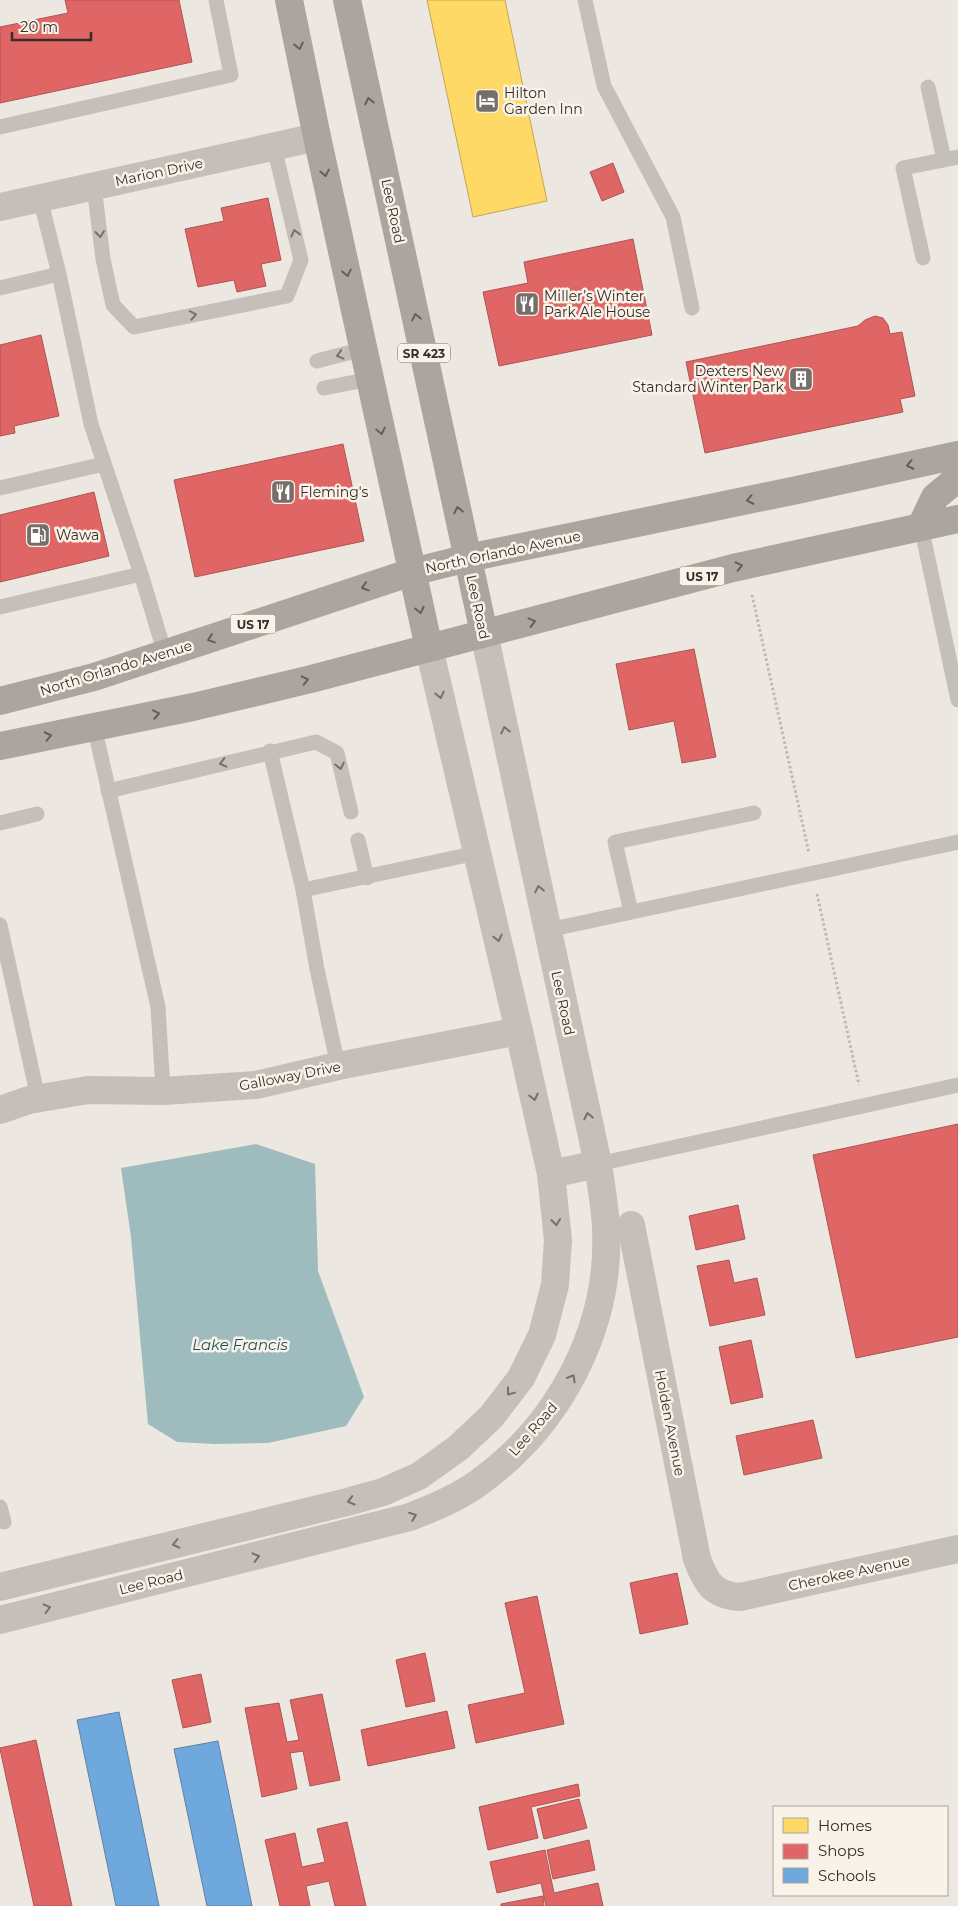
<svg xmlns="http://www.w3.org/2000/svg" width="958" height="1906" viewBox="0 0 958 1906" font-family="Montserrat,sans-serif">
	<rect width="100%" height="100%" fill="#ece7e1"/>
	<!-- water -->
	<path fill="#9ebcbd" d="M256,1144L315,1164L318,1271L364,1397L346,1426L268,1443L214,1444L177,1442L148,1424L131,1237L121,1168Z"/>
	<!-- homes -->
	<path fill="#ffd966" stroke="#c3a553" d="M427,0H505L547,201L473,217Z"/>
	<!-- shops -->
	<path fill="#e06666" stroke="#ad5553" d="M65,0H179L192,62L0,103V27L68,13Z
		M613,163L624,192L602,201L590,172Z
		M268,198L281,260L261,264L266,286L237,292L234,280L198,287L185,229L224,221L221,208Z
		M633,239L652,335L499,366L483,292L528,283L524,262Z
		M875,316L883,318L888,325L890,334L902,332L915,396L900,399L903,412L705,453L686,362L858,326L865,320Z
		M41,335L59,416L14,426L15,433L0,436V345Z
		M343,444L364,541L195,577L174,480Z
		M94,492L109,556L0,582V515Z
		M694,649L716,757L682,763L674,721L629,730L616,664Z
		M958,1124V1337L856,1358L813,1155Z
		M738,1205L745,1239L696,1250L689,1216Z
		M729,1260L734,1283L757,1278L765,1315L710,1326L697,1266Z
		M751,1340L763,1397L731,1404L719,1347Z
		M813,1420L822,1458L744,1475L736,1436Z
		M677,1573L688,1624L640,1634L630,1583Z
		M537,1596L564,1724L476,1743L468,1705L525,1693L505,1603Z
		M425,1653L435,1701L406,1707L396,1660Z
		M201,1674L211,1722L183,1728L172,1680Z
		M322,1694L340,1780L310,1786L303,1751L290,1753L297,1789L262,1797L245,1708L279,1703L287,1742L299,1740L290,1700Z
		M447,1711L455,1748L368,1766L361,1730Z
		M36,1740L72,1906H34L0,1749V1748Z
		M578,1784L580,1796L531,1807L538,1838L488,1850L479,1807Z
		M579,1799L587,1828L544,1839L537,1809Z
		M347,1822L366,1906H335L329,1881L306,1886L310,1906H280L265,1840L295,1833L302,1867L325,1862L317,1829Z
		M589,1840L595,1870L553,1879L547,1850Z
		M545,1850L554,1893L598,1883L603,1906H546L541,1883L497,1893L490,1862Z
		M543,1896L544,1906H501V1904Z"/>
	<!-- schools -->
	<path fill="#6fa8dc" stroke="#5e83a6" d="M119,1712L159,1906H116L77,1720Z
		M218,1741L252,1906H207L174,1749Z"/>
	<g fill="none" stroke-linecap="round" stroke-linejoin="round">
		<!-- path -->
		<path stroke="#beb8b3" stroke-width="3" stroke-dasharray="2.5 2.5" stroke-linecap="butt" d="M752,595L809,853
			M817,894L859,1085"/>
		<!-- service -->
		<path stroke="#c5bfba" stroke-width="15" d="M585,0L604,86L673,217L692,308
			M928,87L944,160
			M0,127L231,75L216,0
			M94,186L103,259L113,305L134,327L287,296L301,260L274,147
			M40,198L59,274L91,424L141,574L165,654
			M923,258L903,168L958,157
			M0,288L59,274
			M317,361L363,349
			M324,388L370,379
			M0,488L104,464
			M921,526L958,700
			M0,607L141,574
			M94,726L158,1007L163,1091
			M270,751L303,890L477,853
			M108,791L316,742L337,753L351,812
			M0,823L37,814
			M358,840L367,878
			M303,890L317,969L338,1066
			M631,912L615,842L754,813
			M0,925L38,1098
			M548,930L958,842
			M598,1164L958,1085
			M0,1507L4,1522"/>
		<!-- minor -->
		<path stroke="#c5bfba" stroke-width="28" d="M0,207L317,137
			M0,1110L29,1100L88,1090L163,1091L256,1085L338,1066L519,1031
			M551,1174L598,1164
			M631,1225L697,1559C706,1583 713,1595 740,1597L958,1549"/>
		<!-- tertiary -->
		<path stroke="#c5bfba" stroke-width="28" d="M0,1587L347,1502L383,1492L419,1476L458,1448L491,1417L521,1378L542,1335L555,1285L558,1240L551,1174L519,1031L429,648
			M0,1620L410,1517C435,1507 460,1497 481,1481C560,1423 611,1327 606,1228C605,1207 601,1185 598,1164L484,633"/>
		<!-- primary -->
		<path stroke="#aba49f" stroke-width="28" d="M289,0L317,137L429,648
			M347,0L484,633
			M921,526L935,497L958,478
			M0,701L94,677L412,572L468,558L797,490L958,455
			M0,746L193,707L311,679L733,568L958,519"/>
	</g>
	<!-- one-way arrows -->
	<defs><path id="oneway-chevron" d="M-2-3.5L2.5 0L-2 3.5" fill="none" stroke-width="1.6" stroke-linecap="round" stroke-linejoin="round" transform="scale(1.25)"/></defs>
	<g stroke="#655d58">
		<use href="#oneway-chevron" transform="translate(299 46) rotate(78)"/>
		<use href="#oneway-chevron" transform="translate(369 101) rotate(-102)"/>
		<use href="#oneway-chevron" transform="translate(325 173) rotate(78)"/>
		<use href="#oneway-chevron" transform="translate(347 273) rotate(78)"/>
		<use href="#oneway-chevron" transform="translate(416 317) rotate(-102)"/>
		<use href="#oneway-chevron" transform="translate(381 431) rotate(78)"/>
		<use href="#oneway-chevron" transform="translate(910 465) rotate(168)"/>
		<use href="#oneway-chevron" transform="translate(750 500) rotate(168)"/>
		<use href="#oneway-chevron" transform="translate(458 510) rotate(-102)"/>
		<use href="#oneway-chevron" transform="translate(739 566) rotate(-13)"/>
		<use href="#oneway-chevron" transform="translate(365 587) rotate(162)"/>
		<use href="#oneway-chevron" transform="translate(420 610) rotate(77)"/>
		<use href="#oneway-chevron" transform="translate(532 622) rotate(-15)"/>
		<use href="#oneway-chevron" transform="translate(211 639) rotate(161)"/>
		<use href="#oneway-chevron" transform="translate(305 680) rotate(-13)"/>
		<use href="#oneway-chevron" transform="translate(156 714) rotate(-11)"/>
		<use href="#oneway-chevron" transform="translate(48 736) rotate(-12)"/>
	</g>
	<g stroke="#766f6a">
		<use href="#oneway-chevron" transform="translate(295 233) rotate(-104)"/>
		<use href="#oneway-chevron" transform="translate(100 234) rotate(83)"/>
		<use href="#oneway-chevron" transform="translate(193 315) rotate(-11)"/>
		<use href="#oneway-chevron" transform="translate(340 355) rotate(165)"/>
		<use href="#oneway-chevron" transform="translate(440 695) rotate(77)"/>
		<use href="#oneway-chevron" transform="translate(505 730) rotate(-102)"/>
		<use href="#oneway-chevron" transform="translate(223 763) rotate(166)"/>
		<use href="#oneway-chevron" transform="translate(340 766) rotate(77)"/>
		<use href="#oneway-chevron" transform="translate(539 889) rotate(-102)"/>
		<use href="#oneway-chevron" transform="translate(498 938) rotate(77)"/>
		<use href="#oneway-chevron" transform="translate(534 1097) rotate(77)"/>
		<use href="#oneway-chevron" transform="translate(588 1116) rotate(-102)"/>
		<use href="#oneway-chevron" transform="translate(556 1222) rotate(84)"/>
		<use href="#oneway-chevron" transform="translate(572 1378) rotate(-60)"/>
		<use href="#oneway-chevron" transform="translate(510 1392) rotate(127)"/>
		<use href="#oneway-chevron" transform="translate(351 1501) rotate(164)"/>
		<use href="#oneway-chevron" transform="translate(413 1516) rotate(-21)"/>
		<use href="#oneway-chevron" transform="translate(176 1544) rotate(166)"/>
		<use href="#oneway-chevron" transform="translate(256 1557) rotate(-14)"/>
		<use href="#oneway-chevron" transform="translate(47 1608) rotate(-14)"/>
	</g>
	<!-- icons -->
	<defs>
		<symbol id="hotel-square" viewBox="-11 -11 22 22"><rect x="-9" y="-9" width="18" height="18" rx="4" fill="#766e69" stroke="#f9f2e9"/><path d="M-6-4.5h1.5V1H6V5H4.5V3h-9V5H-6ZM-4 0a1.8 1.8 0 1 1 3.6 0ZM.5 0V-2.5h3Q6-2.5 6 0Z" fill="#fff"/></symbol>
		<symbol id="restaurant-square" viewBox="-11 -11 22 22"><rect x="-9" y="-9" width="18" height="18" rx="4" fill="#766e69" stroke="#f9f2e9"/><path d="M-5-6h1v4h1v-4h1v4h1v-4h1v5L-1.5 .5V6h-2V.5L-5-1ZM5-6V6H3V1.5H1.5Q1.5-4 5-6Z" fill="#fff"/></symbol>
		<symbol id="building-square" viewBox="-11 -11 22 22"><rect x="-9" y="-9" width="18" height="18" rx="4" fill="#766e69" stroke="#f9f2e9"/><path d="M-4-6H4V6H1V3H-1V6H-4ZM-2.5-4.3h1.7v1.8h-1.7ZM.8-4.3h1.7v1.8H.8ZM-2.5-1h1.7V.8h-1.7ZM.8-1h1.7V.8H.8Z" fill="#fff"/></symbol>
		<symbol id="fuel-square" viewBox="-11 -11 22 22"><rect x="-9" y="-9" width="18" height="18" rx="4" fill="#766e69" stroke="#f9f2e9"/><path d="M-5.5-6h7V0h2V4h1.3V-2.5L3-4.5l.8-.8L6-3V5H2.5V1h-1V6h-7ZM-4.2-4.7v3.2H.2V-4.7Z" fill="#fff"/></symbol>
	</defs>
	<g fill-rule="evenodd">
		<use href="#hotel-square" x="473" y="87" width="28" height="28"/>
		<use href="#restaurant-square" x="513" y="290" width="28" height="28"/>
		<use href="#building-square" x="787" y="365" width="28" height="28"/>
		<use href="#restaurant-square" x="269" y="478" width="28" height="28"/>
		<use href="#fuel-square" x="24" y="521" width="28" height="28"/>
	</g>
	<g text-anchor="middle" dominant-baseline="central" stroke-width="5" stroke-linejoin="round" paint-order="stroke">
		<!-- shield labels -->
		<g fill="#f9f2e9" stroke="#706862" stroke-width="1">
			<rect x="398" y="343.5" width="52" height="19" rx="4"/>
			<rect x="679.5" y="566.5" width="45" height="19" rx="4"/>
			<rect x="230.5" y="614.5" width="45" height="19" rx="4"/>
		</g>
		<g font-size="12" font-weight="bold" fill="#362d28">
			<text x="424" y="353">SR 423</text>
			<text x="702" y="576">US 17</text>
			<text x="253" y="624">US 17</text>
		</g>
		<!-- poi labels -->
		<g font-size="14" fill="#362d28" stroke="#f9f2e9" text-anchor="start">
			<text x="504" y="93">Hilton<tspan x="504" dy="16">Garden Inn</tspan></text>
			<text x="544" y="296">Miller’s Winter<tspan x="544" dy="16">Park Ale House</tspan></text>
			<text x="784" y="371" text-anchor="end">Dexters New<tspan x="784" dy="16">Standard Winter Park</tspan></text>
			<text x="300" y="492">Fleming's</text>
			<text x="56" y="535">Wawa</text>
		</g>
		<!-- street labels -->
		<g font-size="14" fill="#362d28" stroke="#f9f2e9">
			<text transform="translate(159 172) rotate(-12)">Marion Drive</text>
			<text transform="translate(393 211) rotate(78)">Lee Road</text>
			<text transform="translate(503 552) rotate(-12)">North Orlando Avenue</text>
			<text transform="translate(478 607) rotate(78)">Lee Road</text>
			<text transform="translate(116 668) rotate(-17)">North Orlando Avenue</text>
			<text transform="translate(563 1003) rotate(78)">Lee Road</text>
			<text transform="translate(290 1076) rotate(-11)">Galloway Drive</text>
			<text transform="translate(670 1423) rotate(79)">Holden Avenue</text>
			<text transform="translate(533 1429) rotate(-49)">Lee Road</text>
			<text transform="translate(849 1573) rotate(-12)">Cherokee Avenue</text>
			<text transform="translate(151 1582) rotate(-14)">Lee Road</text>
		</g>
		<!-- water labels -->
		<g font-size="15" font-style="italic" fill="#1f5257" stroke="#f9f2e9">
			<text x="240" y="1344">Lake Francis</text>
		</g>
	</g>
	<!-- legend -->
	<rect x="773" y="1806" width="175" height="90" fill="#f9f2e9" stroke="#aba39c"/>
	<rect x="783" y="1818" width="25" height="15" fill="#ffd966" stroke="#aba39c"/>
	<text x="818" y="1831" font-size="15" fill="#362d28">Homes</text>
	<rect x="783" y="1844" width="25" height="15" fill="#e06666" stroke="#aba39c"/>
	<text x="818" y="1856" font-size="15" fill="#362d28">Shops</text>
	<rect x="783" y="1868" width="25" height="15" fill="#6fa8dc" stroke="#aba39c"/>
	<text x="818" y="1881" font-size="15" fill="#362d28">Schools</text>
	<!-- scale -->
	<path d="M12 32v8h79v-8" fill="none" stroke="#362d28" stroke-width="2.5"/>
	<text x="20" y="32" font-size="15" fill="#362d28" stroke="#f9f2e9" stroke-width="4" paint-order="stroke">20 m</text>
</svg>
